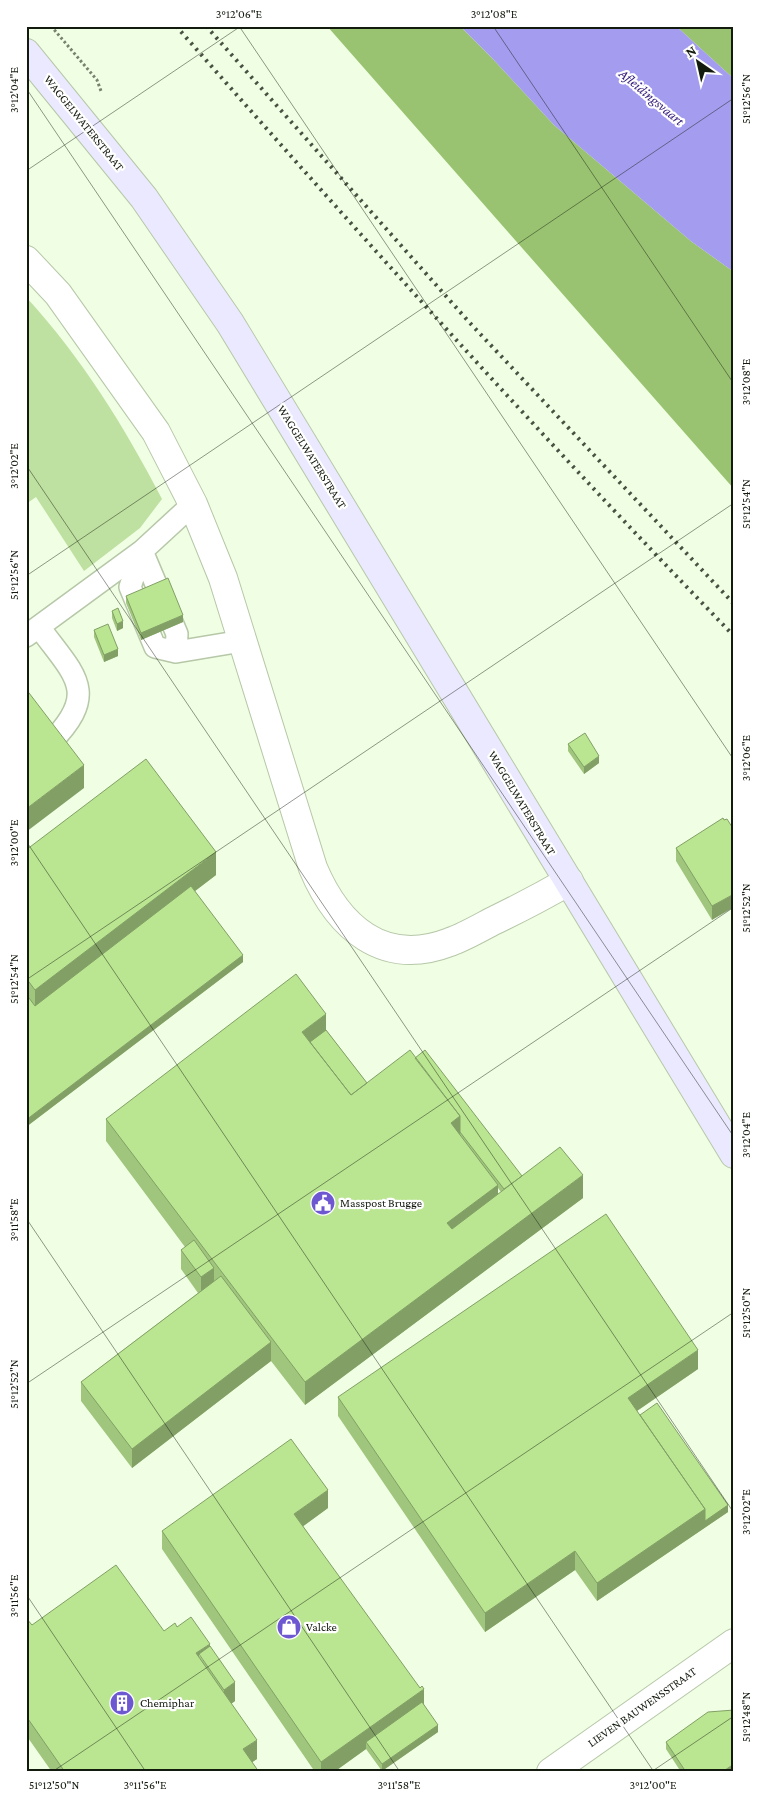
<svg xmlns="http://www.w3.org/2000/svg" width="760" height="1798" viewBox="0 0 760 1798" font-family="'Crimson Pro',serif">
	<rect width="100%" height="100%" fill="#f0fee4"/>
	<!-- green -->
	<path fill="#bee0a0" d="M26,297C82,358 124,426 162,499L140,528L84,571L36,497L26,504Z"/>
	<!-- forest -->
	<path fill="#99c371" d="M327,26H460L492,58L554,125L692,242L734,272V489Z
		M676,26H731L734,29V79Z"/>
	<!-- water -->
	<path fill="#a39cef" d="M460,26H676L734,79V272L692,242L554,125L492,58Z"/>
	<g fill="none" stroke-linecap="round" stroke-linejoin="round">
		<defs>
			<path id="lane" d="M193,504L142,551L130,587L155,647L176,652L242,641
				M39,627C74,675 101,692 50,743
				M26,636L142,551L177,634L176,652"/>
			<path id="street" d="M26,260L58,294L156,432L193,504L223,578L313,868C338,927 383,968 450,942C464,937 478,929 491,922C518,909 543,896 569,881
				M551,1772L734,1643"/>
			<path id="secondary" d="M26,53L144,198L230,323L734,1154"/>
		</defs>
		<!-- lane casing -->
		<use href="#lane" stroke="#b6c8a8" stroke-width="24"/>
		<!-- street casing -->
		<use href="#street" stroke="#b6c8a8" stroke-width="30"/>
		<!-- secondary casing -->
		<use href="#secondary" stroke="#b6c8a8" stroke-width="30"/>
		<!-- path -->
		<path stroke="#78826f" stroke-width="3" stroke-dasharray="2.5 2.5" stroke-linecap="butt" d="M51,26L97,80L101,91"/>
		<!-- lane -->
		<use href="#lane" stroke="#fff" stroke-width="21"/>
		<!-- street -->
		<use href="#street" stroke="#fff" stroke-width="28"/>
		<!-- secondary -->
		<use href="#secondary" stroke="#ebe9ff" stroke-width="28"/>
		<!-- rail -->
		<path stroke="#485142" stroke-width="4" stroke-dasharray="2.5 5" stroke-linecap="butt" d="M176,26C358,233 542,438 734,636
			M206,26L469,322L734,604"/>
	</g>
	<!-- wall -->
	<path fill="#a0c57d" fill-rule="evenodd" d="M126,596L183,622L141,640L126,603Z
		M112,611L123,628L117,631L112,618Z
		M94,630L118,656L104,662L94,637Z
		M568,744L599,763L584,774L568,751Z
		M734,830L712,920L676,861V848Z
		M26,850L216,875L195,891L243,962L26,1127Z
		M734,933V956L732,953V935Z
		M326,1030L367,1083L415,1058L522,1176L583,1198L305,1405L271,1361L132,1468L81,1401V1382L198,1293L181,1269V1250L185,1247L106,1141V1119ZM498,1188L501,1192L498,1194Z
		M698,1369L637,1411L640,1415L728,1512L597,1601L575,1570L485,1632L338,1416V1397Z
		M328,1508L303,1526L424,1705L438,1732L382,1771L366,1749L334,1772H315L162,1549V1531Z
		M26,1618L32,1625L164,1631L177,1627L235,1701L231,1704L257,1759L252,1762L259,1772H52L26,1735Z
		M666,1742L734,1772H681L666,1749Z"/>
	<!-- shaded-wall -->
	<path fill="#82a066" d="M183,615V622L141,640V633Z
		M123,621V628L117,631V624Z
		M118,649V656L104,662V655Z
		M599,756V763L584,774V767Z
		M84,765V788L26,832V809Z
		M216,852V875L35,1013V990Z
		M734,894V907L712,920V906Z
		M243,955V962L26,1127V1120Z
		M326,1014V1037L305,1052L302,1032Z
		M460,1116V1139L451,1123Z
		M583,1175V1198L305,1405V1382Z
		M498,1185V1207L447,1246V1223Z
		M214,1268V1286L201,1296V1277Z
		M271,1342V1361L132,1468V1449Z
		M698,1350V1369L628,1417V1398Z
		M328,1490V1508L294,1533V1514Z
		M728,1505V1512L597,1601V1583L705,1509Z
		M575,1551V1570L485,1632V1613Z
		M210,1644V1663L199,1654V1670L196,1653Z
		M235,1682V1701L224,1709V1690Z
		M424,1689V1708L366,1742V1749L334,1772H321V1762Z
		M438,1725V1732L382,1771V1764Z
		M257,1740V1759L243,1768V1749Z
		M734,1764V1771L732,1772H722Z"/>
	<!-- building -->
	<path fill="#bae591" stroke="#82a066" d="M168,578L183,615L141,633L126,596Z
		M118,608L123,621L117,624L112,611Z
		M108,624L118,649L104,655L94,630Z
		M26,689L84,765L26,809Z
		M585,733L599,756L584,767L568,744Z
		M146,759L216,852L35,990L26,978V850Z
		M723,818L724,820L727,819L734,830V894L712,906L676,848Z
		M191,886L243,955L26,1120V994L35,1006Z
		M296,974L326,1014L302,1032L351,1095L410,1050L460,1116L451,1123L498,1185L447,1223L452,1229L560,1147L583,1175L305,1382L106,1119Z
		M326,1030L367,1083L351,1095L310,1042Z
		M425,1050L522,1176L504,1189L460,1132V1116L415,1058Z
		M606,1214L698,1350L628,1398L705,1509L597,1583L575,1551L485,1613L338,1397Z
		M194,1240L214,1268L201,1277L181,1250Z
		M221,1276L271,1342L132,1449L81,1382Z
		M657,1403L728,1505L705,1521V1509L640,1415Z
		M291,1439L328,1490L294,1514L420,1688L422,1686L424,1689L321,1762L162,1531Z
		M116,1565L164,1631L175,1623L177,1627L191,1617L210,1644L196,1653L257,1740L243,1749L259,1772H65L26,1716V1618L32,1625Z
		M210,1646L235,1682L224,1690L199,1654Z
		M422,1702L438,1725L382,1764L366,1742Z
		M734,1710V1764L722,1772H686L666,1742L708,1712Z"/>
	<!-- ticks -->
	<path fill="none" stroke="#131a0e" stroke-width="1" stroke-opacity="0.45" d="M239,26L734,760M493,26L734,384M26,88L734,1137M26,171L241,26M26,465L734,1513M26,576L734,98M26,841L654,1772M26,980L734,503M26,1218L400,1772M26,1384L734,907M26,1594L146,1772M52,1772L734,1312M651,1772L734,1716"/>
	<!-- icons -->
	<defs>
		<symbol id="civic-disc" viewBox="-11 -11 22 22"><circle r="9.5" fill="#6d58d1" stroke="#fff"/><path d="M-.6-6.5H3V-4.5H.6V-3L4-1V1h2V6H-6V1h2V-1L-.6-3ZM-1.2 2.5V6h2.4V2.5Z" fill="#fff"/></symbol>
		<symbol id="shop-disc" viewBox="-11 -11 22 22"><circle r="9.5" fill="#6d58d1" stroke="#fff"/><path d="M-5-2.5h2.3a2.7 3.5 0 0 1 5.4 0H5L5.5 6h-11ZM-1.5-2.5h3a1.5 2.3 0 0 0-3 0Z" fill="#fff"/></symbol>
		<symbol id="building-disc" viewBox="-11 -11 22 22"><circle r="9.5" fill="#6d58d1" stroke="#fff"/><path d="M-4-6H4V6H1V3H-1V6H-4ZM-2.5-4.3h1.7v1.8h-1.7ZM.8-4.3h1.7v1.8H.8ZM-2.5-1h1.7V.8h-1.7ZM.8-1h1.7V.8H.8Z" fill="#fff"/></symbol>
	</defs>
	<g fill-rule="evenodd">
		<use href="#civic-disc" x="309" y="1189" width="28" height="28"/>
		<use href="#shop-disc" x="275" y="1613" width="28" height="28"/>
		<use href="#building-disc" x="108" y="1689" width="28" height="28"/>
	</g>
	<g text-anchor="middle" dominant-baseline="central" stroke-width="4.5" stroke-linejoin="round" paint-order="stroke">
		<!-- street labels -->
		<g font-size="12" fill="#131a0e" stroke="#fff">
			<text transform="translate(84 123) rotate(51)">WAGGELWATERSTRAAT</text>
			<text transform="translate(312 457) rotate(58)">WAGGELWATERSTRAAT</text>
			<text transform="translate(522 803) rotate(59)">WAGGELWATERSTRAAT</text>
			<text transform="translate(642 1707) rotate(-35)">LIEVEN BAUWENSSTRAAT</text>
		</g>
		<!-- poi labels -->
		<g font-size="12" fill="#131a0e" stroke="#fff" text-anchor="start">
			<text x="340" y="1203">Masspost Brugge</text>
			<text x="306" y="1627">Valcke</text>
			<text x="140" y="1703">Chemiphar</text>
		</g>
		<!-- water labels -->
		<g font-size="14" font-style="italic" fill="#351c7b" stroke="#fff">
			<text transform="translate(652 97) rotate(40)">Afleidingsvaart</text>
		</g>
	</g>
	<!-- border -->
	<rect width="760" height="1798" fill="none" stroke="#ffffff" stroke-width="55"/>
	<!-- north arrow -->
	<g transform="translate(698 62) rotate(326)" stroke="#ffffff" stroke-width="4" paint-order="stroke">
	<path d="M0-4L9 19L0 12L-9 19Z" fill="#131a0e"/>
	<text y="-8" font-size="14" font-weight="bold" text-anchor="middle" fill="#131a0e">N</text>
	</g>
	<rect x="28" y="28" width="704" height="1742" fill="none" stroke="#131a0e" stroke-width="2"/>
	<g font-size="12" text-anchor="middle" fill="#131a0e">
		<text x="239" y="18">3°12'06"E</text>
		<text x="494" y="18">3°12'08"E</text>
		<text transform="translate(14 90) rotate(-90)" y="4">3°12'04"E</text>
		<text transform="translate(746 99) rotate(-90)" y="4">51°12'56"N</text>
		<text transform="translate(746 382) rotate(-90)" y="4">3°12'08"E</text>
		<text transform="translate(14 466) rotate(-90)" y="4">3°12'02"E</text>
		<text transform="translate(746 504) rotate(-90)" y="4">51°12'54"N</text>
		<text transform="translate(14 575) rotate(-90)" y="4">51°12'56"N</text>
		<text transform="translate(746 758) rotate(-90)" y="4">3°12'06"E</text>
		<text transform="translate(14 843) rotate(-90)" y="4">3°12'00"E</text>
		<text transform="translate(746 908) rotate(-90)" y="4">51°12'52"N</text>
		<text transform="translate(14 979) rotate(-90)" y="4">51°12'54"N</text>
		<text transform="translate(746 1135) rotate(-90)" y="4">3°12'04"E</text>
		<text transform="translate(14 1220) rotate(-90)" y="4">3°11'58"E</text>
		<text transform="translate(746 1313) rotate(-90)" y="4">51°12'50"N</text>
		<text transform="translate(14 1384) rotate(-90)" y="4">51°12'52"N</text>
		<text transform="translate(746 1512) rotate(-90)" y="4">3°12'02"E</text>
		<text transform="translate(14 1596) rotate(-90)" y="4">3°11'56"E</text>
		<text transform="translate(746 1717) rotate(-90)" y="4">51°12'48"N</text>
		<text x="54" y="1789">51°12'50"N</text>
		<text x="145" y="1789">3°11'56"E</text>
		<text x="399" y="1789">3°11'58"E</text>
		<text x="653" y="1789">3°12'00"E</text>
	</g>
</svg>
